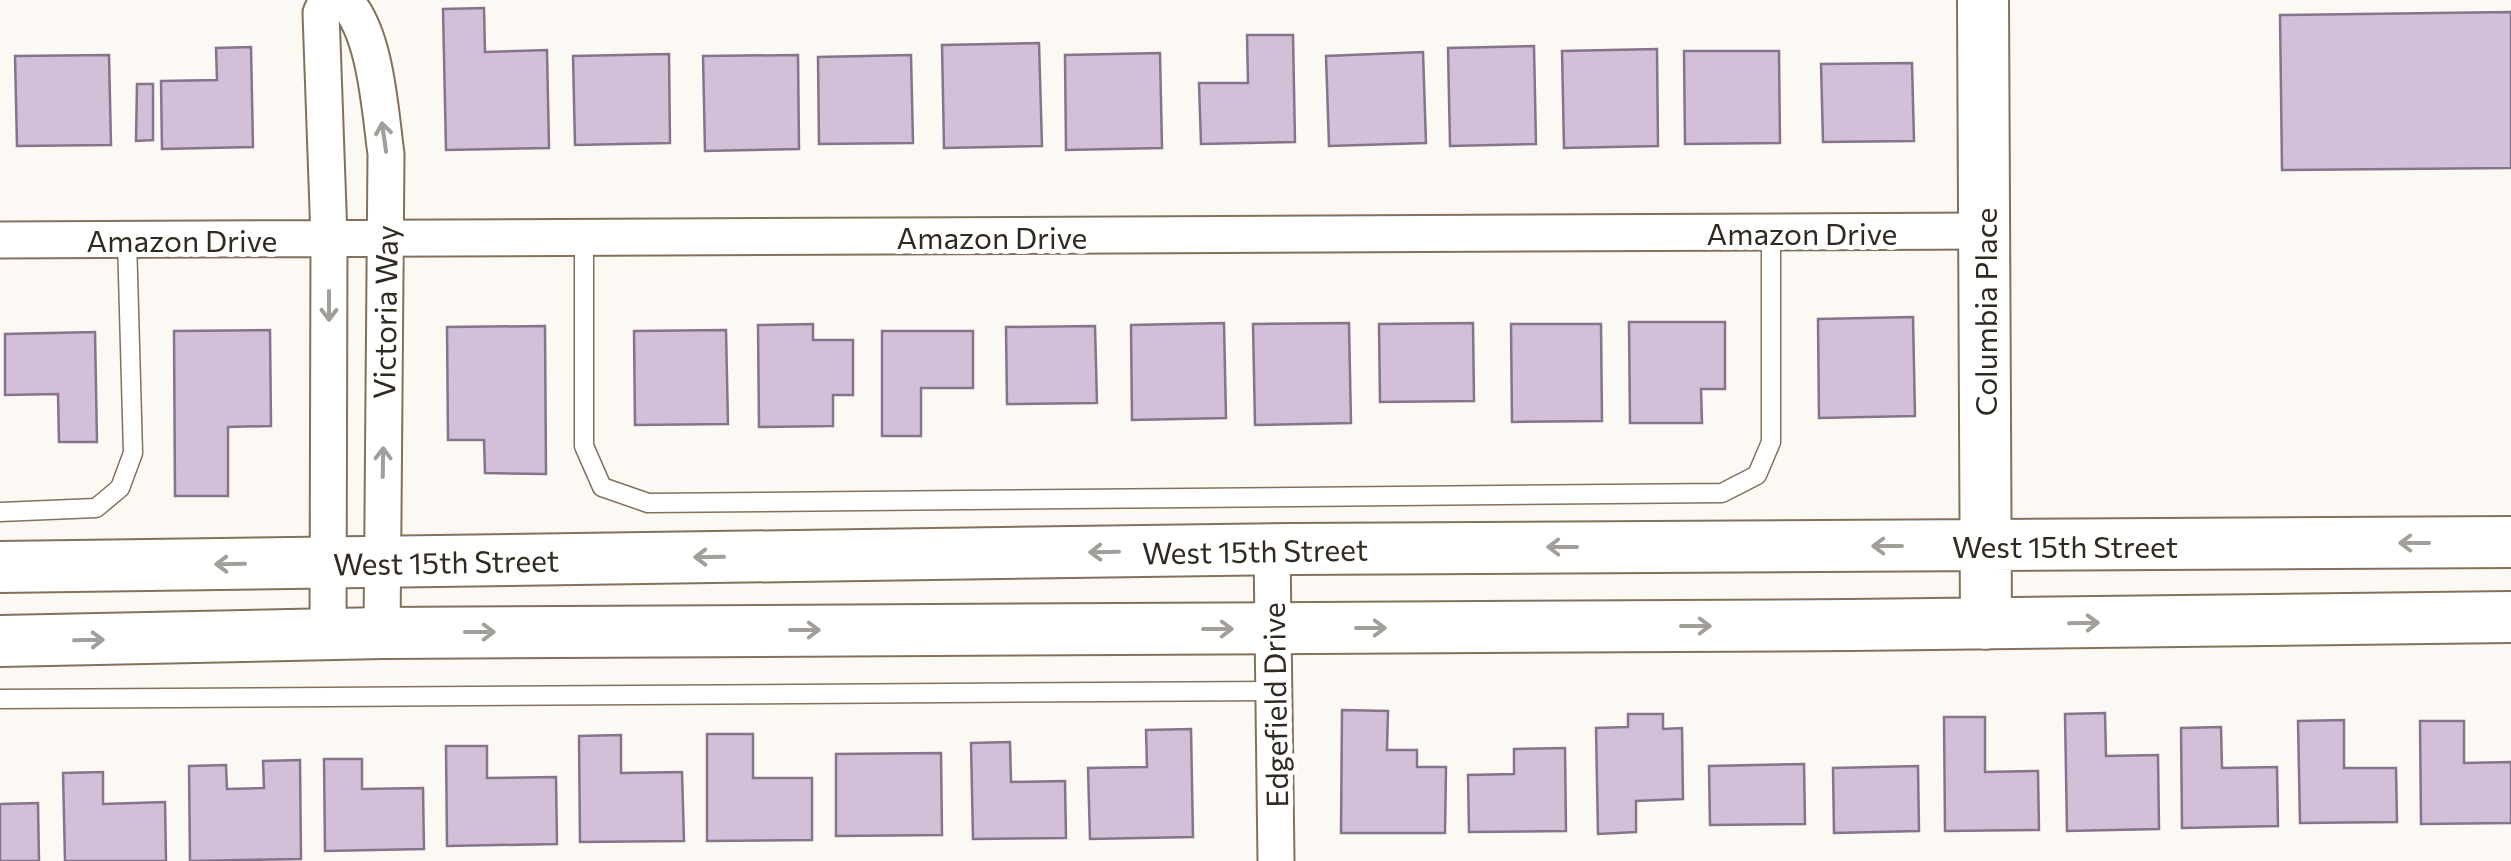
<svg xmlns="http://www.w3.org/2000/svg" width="2511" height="861" viewBox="0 0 2511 861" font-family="Commissioner,sans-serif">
	<rect width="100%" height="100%" fill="#fcf8f3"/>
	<!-- building -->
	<path fill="#d3bfd7" stroke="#86748a" stroke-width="2.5" d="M484,8L485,52L547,50L549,148L446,150L443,9Z
		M2511,12V168L2282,170L2280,15Z
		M1247,35H1293L1295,142L1201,144L1199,83H1248Z
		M1039,43L1042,146L944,148L942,45Z
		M1534,46L1536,144L1450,146L1448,48Z
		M251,47L253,147L162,149L161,81L217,80L216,48Z
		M1657,49L1658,146L1564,148L1562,51Z
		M1684,51H1779L1780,143L1685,144Z
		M1423,52L1426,143L1329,146L1326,56Z
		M1160,53L1162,148L1066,150L1065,55Z
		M669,54L670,143L575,145L573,56Z
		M109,55L111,145L17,146L15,56Z
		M798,55L799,149L705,151L703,56Z
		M911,55L913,143L819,144L818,57Z
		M1912,63L1914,141L1823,142L1821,64Z
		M137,84H153V140L136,141Z
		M1913,317L1915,416L1819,418L1818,319Z
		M1629,322H1725V389H1701L1702,423H1630Z
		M1224,323L1226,418L1132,420L1131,325Z
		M1349,323L1351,423L1255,425L1253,324Z
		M1473,323L1474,401L1380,402L1379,324Z
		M813,324V340H853V395H833V426L759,427L758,325Z
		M1511,324H1601L1602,421L1512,422Z
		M545,326L546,474L485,473L484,440H448L447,327Z
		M1095,326L1097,403L1007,404L1006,327Z
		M270,330L271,426L228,427V496H175L174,331Z
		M726,330L728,424L635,425L634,331Z
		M882,331H973V388H921V436H882Z
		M95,332L97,442H59L58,394L5,395V334Z
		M1342,710L1388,711L1387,750H1417V767H1446L1445,833H1341Z
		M2105,713L2106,756L2158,755L2159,829L2067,831L2065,714Z
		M1628,714H1663V729L1682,728L1683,799L1636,801V832L1598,834L1596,728L1628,727Z
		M1944,717H1985V772L2038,771L2039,830L1945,831Z
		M2344,720V768H2396L2397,822L2300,823L2298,721Z
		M2420,721H2464V763L2511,762V823L2421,824Z
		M2221,727L2222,768L2277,767L2278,826L2182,828L2181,728Z
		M1191,729L1193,837L1090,839L1088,768L1147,767L1146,730Z
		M707,734H753V778H812V840L707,841Z
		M621,735V773L682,772L684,841L580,842L579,736Z
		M1010,742L1011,782L1065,781L1066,838L973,839L971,743Z
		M446,746H487V778L556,777L557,844L447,846Z
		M1565,748L1566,831L1469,832L1468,775L1514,774V749Z
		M941,753L942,835L836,836V754Z
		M324,759H362V789L423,788L424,849L325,851Z
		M300,760L301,859L190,861L189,766L226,765L227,789L264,788L263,761Z
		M1804,764L1805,824L1710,825L1709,766Z
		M1918,766L1919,831L1834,833L1833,768Z
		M103,772V804L165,802L166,861H65L63,773Z
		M38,803L39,861H0V804Z"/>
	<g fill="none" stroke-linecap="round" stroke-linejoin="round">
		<defs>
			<path id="lane" d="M584,239V446L602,487L648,503L1722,493L1757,475L1771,442V232
				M0,512L96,508L120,488L133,453L127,239
				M0,699L1274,691"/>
			<path id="street" d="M327,0L321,13L329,238L328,634
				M344,0C376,31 380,111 386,154L382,633
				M0,240L1984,231
				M1272,549L1276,861"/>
			<path id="secondary" d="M1983,0L1986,624
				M0,567L1293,549L2511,542
				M0,641L382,633L1850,625L2511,617"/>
		</defs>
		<!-- lane casing -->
		<use href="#lane" stroke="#83715c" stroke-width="21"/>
		<!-- street casing -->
		<use href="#street" stroke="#83715c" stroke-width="39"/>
		<!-- secondary casing -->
		<use href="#secondary" stroke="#83715c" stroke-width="54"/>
		<!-- lane -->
		<use href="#lane" stroke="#fff" stroke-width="18"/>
		<!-- street -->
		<use href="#street" stroke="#fff" stroke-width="35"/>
		<!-- secondary -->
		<use href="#secondary" stroke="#fff" stroke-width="50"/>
	</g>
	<!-- one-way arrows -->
	<defs><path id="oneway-shaft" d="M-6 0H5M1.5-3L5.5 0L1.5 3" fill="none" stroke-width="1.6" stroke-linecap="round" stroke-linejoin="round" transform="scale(2.5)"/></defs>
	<g stroke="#a29f9b">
		<use href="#oneway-shaft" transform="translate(384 137) rotate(-98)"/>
		<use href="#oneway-shaft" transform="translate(329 306) rotate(90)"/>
		<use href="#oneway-shaft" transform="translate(383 462) rotate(-89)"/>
		<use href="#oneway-shaft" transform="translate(2414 543) rotate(180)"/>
		<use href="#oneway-shaft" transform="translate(1887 546) rotate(180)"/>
		<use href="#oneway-shaft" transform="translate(1562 547) rotate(180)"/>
		<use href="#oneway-shaft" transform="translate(1104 552) rotate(179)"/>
		<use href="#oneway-shaft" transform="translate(709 557) rotate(179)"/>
		<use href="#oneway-shaft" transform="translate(230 564) rotate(179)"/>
		<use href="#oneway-shaft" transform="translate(2084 623) rotate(-1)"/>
		<use href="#oneway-shaft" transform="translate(1696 626)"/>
		<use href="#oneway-shaft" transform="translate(1371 628)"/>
		<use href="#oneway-shaft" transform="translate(1218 629)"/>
		<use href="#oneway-shaft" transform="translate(805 630)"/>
		<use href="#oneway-shaft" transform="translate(480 632)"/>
		<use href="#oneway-shaft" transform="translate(89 640) rotate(-1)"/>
	</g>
	<g text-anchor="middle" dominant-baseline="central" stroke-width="10" stroke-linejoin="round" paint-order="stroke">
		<!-- street labels -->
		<g font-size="30" fill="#312a20" stroke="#fff">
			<text x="1802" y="232">Amazon Drive</text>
			<text x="992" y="236">Amazon Drive</text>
			<text x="182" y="239">Amazon Drive</text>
			<text transform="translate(384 312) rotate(-89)">Victoria Way</text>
			<text transform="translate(1984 312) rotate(-90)">Columbia Place</text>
			<text x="2065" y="545">West 15th Street</text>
			<text transform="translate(1255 550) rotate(-1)">West 15th Street</text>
			<text transform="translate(446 561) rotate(-1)">West 15th Street</text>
			<text transform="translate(1274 705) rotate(-91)">Edgefield Drive</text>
		</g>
	</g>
</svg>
